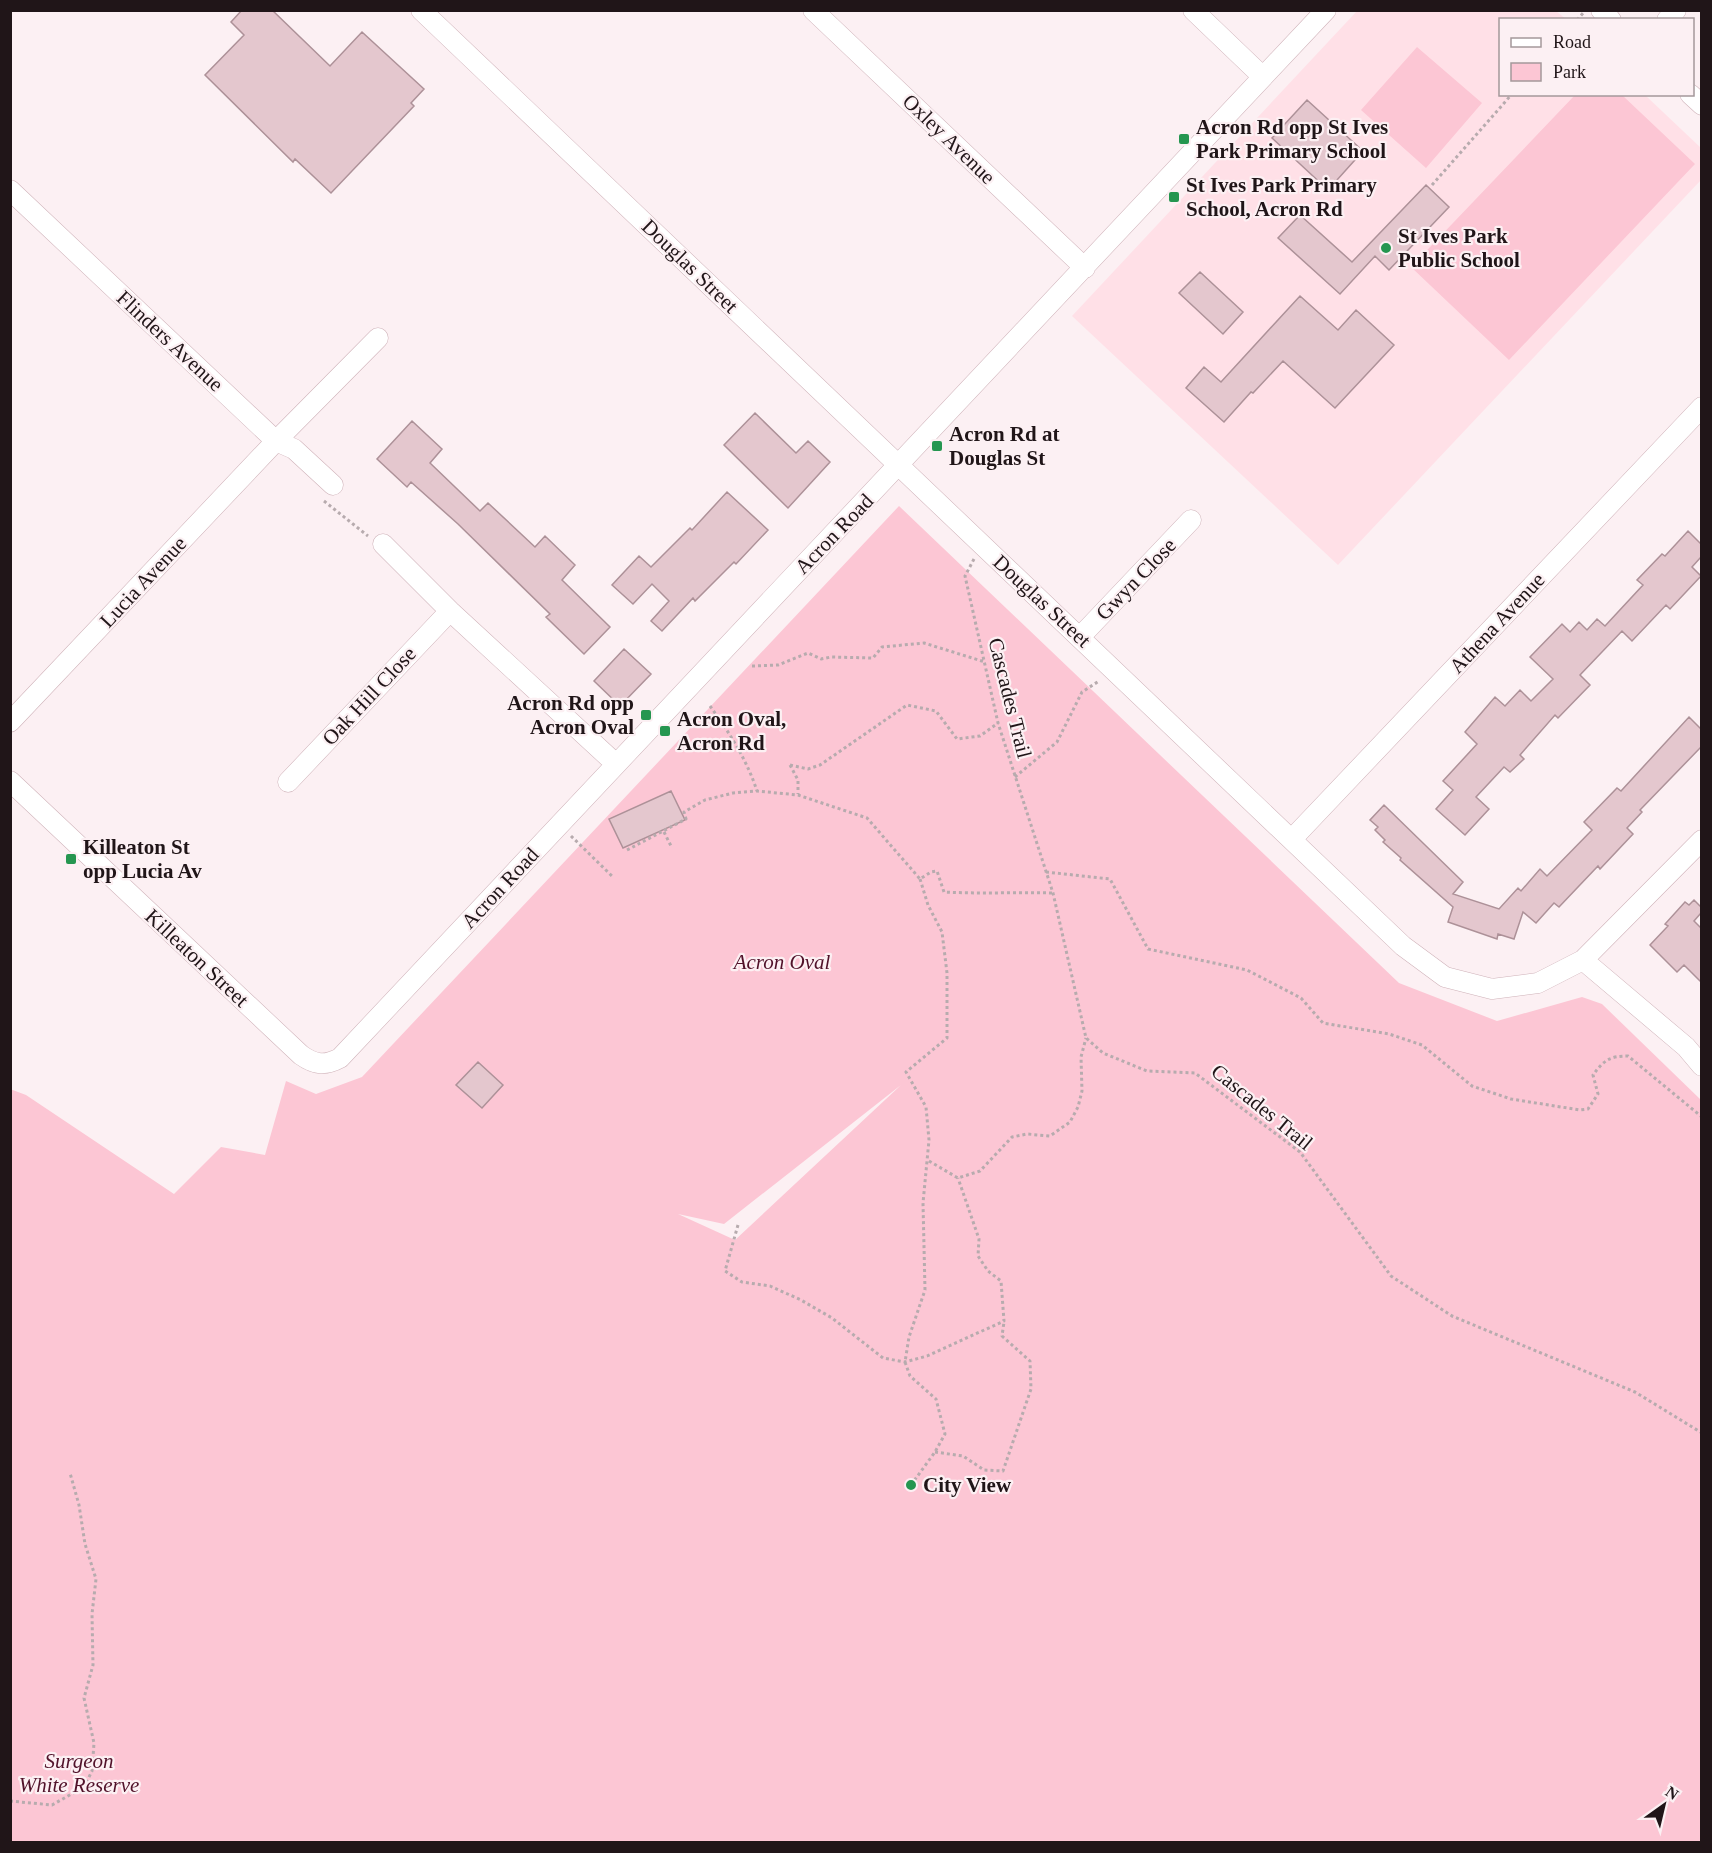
<svg xmlns="http://www.w3.org/2000/svg" width="1712" height="1853" viewBox="0 0 1712 1853" font-family="Georgia,serif">
	<rect width="100%" height="100%" fill="#fcf0f3"/>
	<!-- built -->
	<path fill="#ffe0e7" d="M1357,11H1556L1566,19L1500,20V94L1645,95L1701,148V180L1338,565L1072,316Z"/>
	<!-- green -->
	<path fill="#fcc6d4" fill-rule="evenodd" d="M1417,47L1482,103L1426,168L1361,110Z
		M1575,95H1622L1695,164L1509,360L1411,267Z
		M899,506L1399,983L1497,1021L1582,997L1602,1004L1701,1100V1842H11L10,1089L26,1095L174,1194L221,1147L265,1155L286,1081L316,1094L362,1077ZM901,1085L735,1240L678,1214L724,1224Z"/>
	<!-- building -->
	<path fill="#e4c7ce" stroke="#ad9198" stroke-width="1.5" d="M242,10H272L330,66L362,32L424,89L411,103L414,106L331,193L295,159L293,162L205,75L244,35L231,22Z
		M1307,100L1363,151L1328,190L1272,138Z
		M1426,185L1449,207L1389,270L1375,256L1340,294L1278,238L1300,215L1352,262Z
		M1200,272L1243,312L1223,334L1179,293Z
		M1300,296L1338,330L1356,310L1394,345L1335,408L1283,361L1253,393L1251,392L1224,422L1186,388L1204,367L1221,382Z
		M755,413L796,453L808,441L830,462L788,508L724,445Z
		M412,421L442,449L430,463L480,511L488,503L535,547L545,536L575,565L562,580L610,627L584,654L546,617L550,614L458,524L411,482L407,487L377,459Z
		M727,492L768,530L736,564L734,562L695,601L693,598L662,631L651,621L669,601L652,584L633,604L612,585L639,556L651,567L690,528L692,530Z
		M1688,531L1701,544V557L1692,567L1701,576L1670,609L1666,605L1632,641L1622,631L1580,675L1590,685L1558,718L1555,715L1520,755L1524,759L1510,772L1504,767L1476,797L1489,809L1465,835L1436,809L1453,790L1443,781L1477,744L1465,732L1495,697L1505,706L1520,690L1531,701L1553,679L1530,657L1562,624L1570,632L1579,622L1587,630L1597,619L1605,626L1643,585L1637,580L1662,554L1665,556Z
		M624,649L651,674L620,706L594,681Z
		M1689,717L1701,729V747L1640,810L1642,812L1627,828L1633,834L1600,869L1598,866L1559,907L1554,903L1536,923L1523,912L1514,939L1498,934L1497,939L1448,922L1453,907L1400,860L1401,858L1383,842L1385,840L1375,830L1378,827L1370,820L1384,805L1463,882L1453,894L1499,909L1518,888L1521,891L1540,869L1547,876L1592,830L1584,822L1617,788L1621,791Z
		M671,791L685,820L623,848L609,819Z
		M1694,900L1701,907V913L1694,921L1701,928V982L1684,965L1677,972L1650,945L1668,926L1665,924L1685,902L1689,905Z
		M478,1062L503,1085L482,1108L456,1085Z"/>
	<g fill="none" stroke-linecap="round" stroke-linejoin="round">
		<defs>
			<path id="minor" d="M421,10L1403,946L1445,977L1492,989L1538,983L1583,960L1702,840
				M813,10L1085,268
				M1193,10L1263,77
				M1601,10L1611,20
				M1667,20L1676,10
				M1690,94L1702,105
				M10,190L276,441L294,449L333,485
				M383,544L450,611L616,764
				M1080,637L1191,520
				M10,722L276,441L378,338
				M10,781L301,1055C315,1065 325,1066 340,1058L1326,10
				M288,782L450,611
				M1292,839L1702,407
				M1583,960L1686,1047L1702,1066"/>
		</defs>
		<!-- minor casing -->
		<use href="#minor" stroke="#cfb2b9" stroke-width="21"/>
		<!-- path -->
		<path stroke="#b7abae" stroke-width="3" stroke-dasharray="3 3" stroke-linecap="butt" d="M1577,20L1584,12
			M1432,185L1512,94
			M324,501L368,536
			M974,559L965,576L998,723L1053,893L1086,1038L1103,1053L1147,1071L1195,1073L1300,1152L1391,1276L1452,1316L1635,1392L1702,1433
			M752,666L778,665L808,653L821,659L831,657L873,658L882,647L924,643L985,662
			M710,706C729,732 747,760 757,791
			M790,765L808,769L820,765L907,705L936,711L957,739L980,736L998,723
			M790,765L798,780V794
			M1015,777L1057,742L1082,692L1099,681
			M664,832L672,848
			M571,836L613,877
			M627,850L686,819L684,812L705,800L733,793L757,791L798,795L867,818L920,879L931,872L937,871L944,892C980,894 1017,892 1053,893
			M1046,872L1110,879L1148,949L1247,970L1301,998L1323,1023L1389,1034L1422,1045L1472,1086L1511,1099L1580,1110L1588,1109L1598,1094L1593,1075C1604,1060 1610,1056 1628,1056L1702,1117
			M929,1161L958,1178L980,1171L1012,1137L1027,1134L1050,1136L1070,1122L1078,1107L1082,1091L1081,1057L1086,1038
			M738,1225L725,1271L742,1282L770,1286L801,1300L832,1318L883,1358L905,1362L927,1356L1004,1321L1001,1281L988,1271L978,1256L979,1239L958,1178
			M935,1452L963,1456L984,1470L1003,1471L1031,1389L1030,1361L1002,1336L1004,1322
			M911,1485L935,1452L945,1434L936,1399L910,1376L905,1362L909,1337L925,1290L923,1203L929,1140L926,1107L906,1072L947,1038V973L942,932L928,905L920,879
			M10,1801L52,1805L84,1787L92,1771L94,1743L84,1698L93,1665L92,1614L96,1579L85,1544L79,1505L70,1473"/>
		<!-- minor -->
		<use href="#minor" stroke="#fff" stroke-width="20"/>
	</g>
	<!-- markers -->
	<g fill="#259650" stroke="#fcf0f3" stroke-width="2">
		<rect x="1178" y="133" width="12" height="12" rx="3"/>
		<rect x="1168" y="191" width="12" height="12" rx="3"/>
		<circle cx="1386" cy="248" r="6"/>
		<rect x="931" y="440" width="12" height="12" rx="3"/>
		<rect x="640" y="709" width="12" height="12" rx="3"/>
		<rect x="659" y="725" width="12" height="12" rx="3"/>
		<rect x="65" y="853" width="12" height="12" rx="3"/>
		<circle cx="911" cy="1485" r="6"/>
	</g>
	<g text-anchor="middle" dominant-baseline="central" stroke-width="4.5" stroke-linejoin="round" paint-order="stroke">
		<!-- poi labels -->
		<g font-size="21" font-weight="bold" fill="#201518" stroke="#fcf0f3" text-anchor="start">
			<text x="1196" y="127">Acron Rd opp St Ives<tspan x="1196" dy="24">Park Primary School</tspan></text>
			<text x="1186" y="185">St Ives Park Primary<tspan x="1186" dy="24">School, Acron Rd</tspan></text>
			<text x="1398" y="236">St Ives Park<tspan x="1398" dy="24">Public School</tspan></text>
			<text x="949" y="434">Acron Rd at<tspan x="949" dy="24">Douglas St</tspan></text>
			<text x="634" y="703" text-anchor="end">Acron Rd opp<tspan x="634" dy="24">Acron Oval</tspan></text>
			<text x="677" y="719">Acron Oval,<tspan x="677" dy="24">Acron Rd</tspan></text>
			<text x="83" y="847">Killeaton St<tspan x="83" dy="24">opp Lucia Av</tspan></text>
			<text x="923" y="1485">City View</text>
		</g>
		<!-- street labels -->
		<g font-size="21" fill="#201518" stroke="#fcf0f3">
			<text transform="translate(949 139) rotate(44)">Oxley Avenue</text>
			<text transform="translate(690 266) rotate(44)">Douglas Street</text>
			<text transform="translate(170 341) rotate(43)">Flinders Avenue</text>
			<text transform="translate(834 534) rotate(-46)">Acron Road</text>
			<text transform="translate(1136 579) rotate(-46)">Gwyn Close</text>
			<text transform="translate(143 582) rotate(-47)">Lucia Avenue</text>
			<text transform="translate(1042 601) rotate(43)">Douglas Street</text>
			<text transform="translate(1497 623) rotate(-47)">Athena Avenue</text>
			<text transform="translate(369 696) rotate(-47)">Oak Hill Close</text>
			<text transform="translate(1010 698) rotate(76)">Cascades Trail</text>
			<text transform="translate(500 888) rotate(-47)">Acron Road</text>
			<text transform="translate(197 958) rotate(43)">Killeaton Street</text>
			<text transform="translate(1262 1107) rotate(39)">Cascades Trail</text>
		</g>
		<!-- park labels -->
		<g font-size="21" font-style="italic" fill="#51122a" stroke="#fcf0f3">
			<text x="782" y="962">Acron Oval</text>
			<text x="79" y="1761">Surgeon<tspan x="79" dy="24">White Reserve</tspan></text>
		</g>
	</g>
	<!-- border -->
	<rect width="1712" height="1853" fill="none" stroke="#201518" stroke-width="24"/>
	<!-- legend -->
	<rect x="1499" y="18" width="195" height="78" fill="#fcf0f3" stroke="#a4989b" stroke-width="1.5"/>
	<rect x="1511" y="38" width="30" height="9" fill="#ffffff" stroke="#a4989b" stroke-width="1.5"/>
	<text x="1553" y="48" font-size="18" fill="#201518">Road</text>
	<rect x="1511" y="63" width="30" height="18" fill="#fcc6d4" stroke="#a4989b" stroke-width="1.5"/>
	<text x="1553" y="78" font-size="18" fill="#201518">Park</text>
	<!-- north arrow -->
	<g transform="translate(1664 1805) rotate(34)" stroke="#fcf0f3" stroke-width="4.5" paint-order="stroke">
	<path d="M0-4.5L10 22L0 15L-10 22Z" fill="#201518"/>
	<text y="-9" font-size="16" font-weight="bold" text-anchor="middle" fill="#201518">N</text>
	</g>
</svg>
